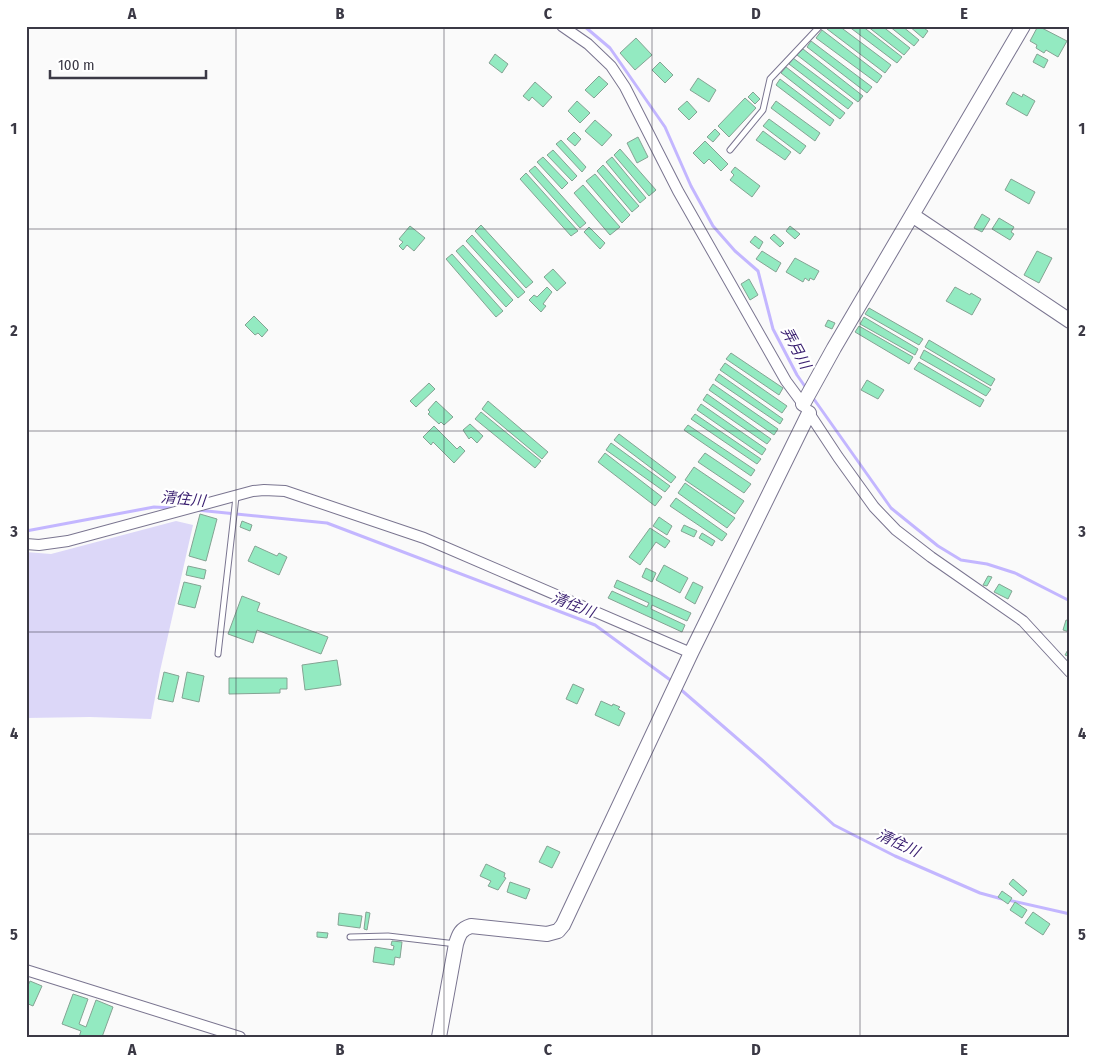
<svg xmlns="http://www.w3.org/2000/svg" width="1096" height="1063" viewBox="0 0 1096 1063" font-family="'Fira Sans Condensed','Noto Sans JP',sans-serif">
	<rect width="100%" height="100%" fill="#fafafa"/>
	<!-- green -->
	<path fill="#dcd7f8" d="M176,521L193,525L160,671L151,719L90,717L26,718V552L51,554Z"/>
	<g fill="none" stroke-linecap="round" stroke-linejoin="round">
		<!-- stream -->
		<path stroke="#c3b6ff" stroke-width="3" d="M584,26L610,48L665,127L691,186L713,226L735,251L758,271L773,329L797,375L806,388
			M811,395L891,508L938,546L961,560L987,564L1015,573L1070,601
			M197,510L327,523L595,625L673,682
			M26,531L154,507L173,508
			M679,688L762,760L834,825L895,856L980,893L1002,899
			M1008,900L1070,914"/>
	</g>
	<!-- building -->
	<path fill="#93eac1" stroke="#84a393" d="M829,26H839L891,65L885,73L827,29Z
		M848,26H862L902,57L897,63Z
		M867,26H882L910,48L904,55Z
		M889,26H902L919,40L914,46Z
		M909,26H921L928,31L923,38Z
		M1038,26L1067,41L1058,57L1046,50L1044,53L1036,48L1037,45L1030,41Z
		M822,30L882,76L877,83L816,38Z
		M636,38L652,55L635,70L620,53Z
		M811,41L872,87L867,93L807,47Z
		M803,49L863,96L858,102L797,55Z
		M495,54L508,64L502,73L489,63Z
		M1037,54L1048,60L1044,68L1033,62Z
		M793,58L853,103L848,109L789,64Z
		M660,62L673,75L665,83L652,70Z
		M786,67L845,113L840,119L781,73Z
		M599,76L608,84L594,98L585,90Z
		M698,78L716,90L709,102L690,90Z
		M780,79L834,120L830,126L776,85Z
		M535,82L552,97L543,107L532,97L529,101L523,96Z
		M753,92L760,99L755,104L748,97Z
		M1013,92L1022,97L1023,94L1035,101L1027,116L1006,104Z
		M745,98L756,108L729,137L718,126Z
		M577,101L590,113L580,123L568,111Z
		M687,101L697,112L689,120L678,109Z
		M776,101L820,133L815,141L771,108Z
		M769,119L806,146L800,154L763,126Z
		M595,120L612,135L602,146L585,131Z
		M715,129L720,134L713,142L707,137Z
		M763,131L791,152L785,160L756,140Z
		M574,132L581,139L575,146L567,139Z
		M638,137L648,157L637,163L627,143Z
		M561,140L586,167L582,172L556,144Z
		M705,141L728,164L721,171L709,159L704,164L693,153Z
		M620,149L656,190L649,196L614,155Z
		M553,150L577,176L572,181L547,155Z
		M543,157L568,183L562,189L537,162Z
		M612,157L646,198L640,203L606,162Z
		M603,165L639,206L632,212L597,171Z
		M535,166L586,223L580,228L529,171Z
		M735,167L760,186L752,197L730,180L734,175L731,172Z
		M526,173L578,231L571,236L520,179Z
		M595,174L630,215L622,223L586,181Z
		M1011,179L1035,192L1029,204L1005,190Z
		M583,185L620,227L610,235L574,193Z
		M982,214L990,219L982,232L974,228Z
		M999,218L1014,227L1011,232L1014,234L1010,240L992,229Z
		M481,225L533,282L526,288L475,231Z
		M410,226L425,238L414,251L407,245L403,250L399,246L403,242L399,239Z
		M790,226L800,234L795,239L786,231Z
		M589,227L605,243L600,249L584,232Z
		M774,234L784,243L780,247L770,238Z
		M472,235L525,292L518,298L466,241Z
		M755,236L763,242L759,249L750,242Z
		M463,245L513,300L506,307L456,251Z
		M762,251L781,263L776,272L756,259Z
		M1037,251L1052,258L1039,283L1024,275Z
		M452,254L503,311L496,317L446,259Z
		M795,258L819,271L814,280L810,278L809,281L805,278L803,282L786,272Z
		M553,269L566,283L557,291L544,277Z
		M749,279L758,295L750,300L741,284Z
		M547,287L552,292L543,304L546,306L541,312L529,300L534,295L537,297Z
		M955,287L970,295L971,293L981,299L972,315L946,301Z
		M869,308L923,339L919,345L865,314Z
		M254,316L268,330L262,337L258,333L255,335L245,325Z
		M864,317L918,349L915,355L860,324Z
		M828,320L835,323L832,329L825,326Z
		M859,326L913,357L909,364L855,332Z
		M929,340L995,379L991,386L925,347Z
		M924,350L991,389L986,396L920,358Z
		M731,353L783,388L779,395L726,359Z
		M919,362L984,400L980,407L914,369Z
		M725,363L787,406L782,413L720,370Z
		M719,374L783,419L780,424L715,380Z
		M867,380L884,390L878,399L861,390Z
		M429,383L435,389L416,407L410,401Z
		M713,384L778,429L774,435L709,390Z
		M707,394L771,439L767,444L703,400Z
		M436,401L453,417L444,425L441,422L439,424L428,414L430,412L428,410Z
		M488,401L548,452L542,459L482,409Z
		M701,404L766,449L762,455L697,410Z
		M481,412L541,461L535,468L475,419Z
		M695,414L761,459L757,464L691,419Z
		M470,424L483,436L477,443L471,437L469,439L463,430Z
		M688,425L755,470L751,476L684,430Z
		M434,426L457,449L460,446L465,451L454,463L433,442L431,445L423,437Z
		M619,434L676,477L671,483L614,440Z
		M611,443L670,486L665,492L606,450Z
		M605,453L662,497L655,506L598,462Z
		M705,453L751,484L744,493L698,462Z
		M694,467L744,501L735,514L685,480Z
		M685,483L735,518L727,528L678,493Z
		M676,498L727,534L722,541L670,506Z
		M200,514L217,519L206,561L189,556Z
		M659,517L672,526L667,535L653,526Z
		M242,521L252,525L250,531L240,527Z
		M684,525L697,531L694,537L681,531Z
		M650,528L670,541L665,548L656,542L640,565L629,557Z
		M702,533L715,541L712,546L699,538Z
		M255,546L277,556L279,553L287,557L279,575L248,561Z
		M664,565L688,578L680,593L656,580Z
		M188,566L206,570L204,579L186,575Z
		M646,568L656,573L652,582L642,577Z
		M988,576L992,577L987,586L983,585Z
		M617,580L691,613L687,621L652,605L651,609L685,625L682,632L608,598L612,591L647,607L649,603L614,587Z
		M184,582L201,586L195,608L178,604Z
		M693,582L703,587L695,604L685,598Z
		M999,584L1012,591L1008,599L994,592Z
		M242,596L260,603L257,611L328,637L321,654L257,630L253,643L228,634Z
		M1066,620L1070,621V632L1063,630Z
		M1070,646V657L1065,655Z
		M337,660L341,685L305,690L302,665Z
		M164,672L179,676L173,702L158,699Z
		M187,672L204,676L199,702L182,698Z
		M229,678H287V689H280V693L229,694Z
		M573,684L584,689L577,704L566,699Z
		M601,701L612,706L613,704L620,707L618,709L625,713L619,726L595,715Z
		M547,846L560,852L552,868L539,862Z
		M486,864L505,873L504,877L506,878L498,890L488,886L491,881L480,876Z
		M1013,879L1027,891L1023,896L1009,884Z
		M510,882L530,889L526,899L507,892Z
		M1002,891L1012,898L1008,904L998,897Z
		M1015,902L1027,910L1022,918L1010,910Z
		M366,912L370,913L367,930L364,929Z
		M1033,912L1050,924L1043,935L1025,923Z
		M339,913L362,916L360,928L338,925Z
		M317,932L328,933L327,938L317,937Z
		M392,941L402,942L400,958L395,957L394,965L373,962L375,947L393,950L394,946L391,945Z
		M30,981L42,986L33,1006L26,1003V990Z
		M73,994L88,999L79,1024L86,1027L96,1000L113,1007L102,1037H79L81,1031L62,1024Z"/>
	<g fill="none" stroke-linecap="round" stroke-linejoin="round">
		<defs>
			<path id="lane" d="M730,150L763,110L770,79L820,26
				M218,654L236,497
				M350,937L388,936L456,944"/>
			<path id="street" d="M562,26L588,44L611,66L625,87L678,191L786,381L803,404L838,457L874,507L896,530L931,557L1023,621L1070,672
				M26,544L39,545L68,541L253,491L264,490L285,491L424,538L691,653
				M26,970L240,1037"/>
			<path id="secondary" d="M912,215L1070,321
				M803,404L834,348L1023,26
				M439,1037L456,944C459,934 461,929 471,926L547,934L558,931L563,925L691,653L809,413"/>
		</defs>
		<!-- lane casing -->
		<use href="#lane" stroke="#7a7590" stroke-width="7"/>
		<!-- street casing -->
		<use href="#street" stroke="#7a7590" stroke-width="12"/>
		<!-- secondary casing -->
		<use href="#secondary" stroke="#7a7590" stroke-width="16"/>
		<!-- lane -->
		<use href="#lane" stroke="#fff" stroke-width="5"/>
		<!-- street -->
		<use href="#street" stroke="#fff" stroke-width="10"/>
		<!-- secondary -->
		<use href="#secondary" stroke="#fff" stroke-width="14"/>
	</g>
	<!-- grid -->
	<path fill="none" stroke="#3b3945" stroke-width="1" stroke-opacity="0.55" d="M236,26V1037M444,26V1037M652,26V1037M860,26V1037M26,229H1070M26,431H1070M26,632H1070M26,834H1070"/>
	<g text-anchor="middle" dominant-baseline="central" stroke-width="4.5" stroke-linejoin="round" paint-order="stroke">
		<!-- water labels -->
		<g font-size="15" font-style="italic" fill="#381d6f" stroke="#fff">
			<text transform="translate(796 348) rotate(62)">弄月川</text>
			<text transform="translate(183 499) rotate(5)">清住川</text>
			<text transform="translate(573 605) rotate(21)">清住川</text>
			<text transform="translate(898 843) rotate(25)">清住川</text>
		</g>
	</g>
	<!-- border -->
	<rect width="1096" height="1063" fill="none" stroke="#ffffff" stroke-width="55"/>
	<!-- scale -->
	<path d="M50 70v8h156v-8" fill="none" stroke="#3b3945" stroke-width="2.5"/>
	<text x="58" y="70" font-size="15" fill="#3b3945" stroke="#ffffff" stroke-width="4" paint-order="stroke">100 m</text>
	<rect x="28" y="28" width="1040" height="1008" fill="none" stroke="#3b3945" stroke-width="2"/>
	<g font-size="16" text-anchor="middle" font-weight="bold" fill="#3b3945">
		<text x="132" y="19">A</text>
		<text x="340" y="19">B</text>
		<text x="548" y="19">C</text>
		<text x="756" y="19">D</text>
		<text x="964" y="19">E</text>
		<text x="14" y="134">1</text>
		<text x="1082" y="134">1</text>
		<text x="14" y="336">2</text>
		<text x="1082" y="336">2</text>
		<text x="14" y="537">3</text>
		<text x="1082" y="537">3</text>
		<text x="14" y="739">4</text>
		<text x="1082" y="739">4</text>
		<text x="14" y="940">5</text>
		<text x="1082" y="940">5</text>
		<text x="132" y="1055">A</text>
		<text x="340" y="1055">B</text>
		<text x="548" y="1055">C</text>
		<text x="756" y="1055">D</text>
		<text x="964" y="1055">E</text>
	</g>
</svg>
